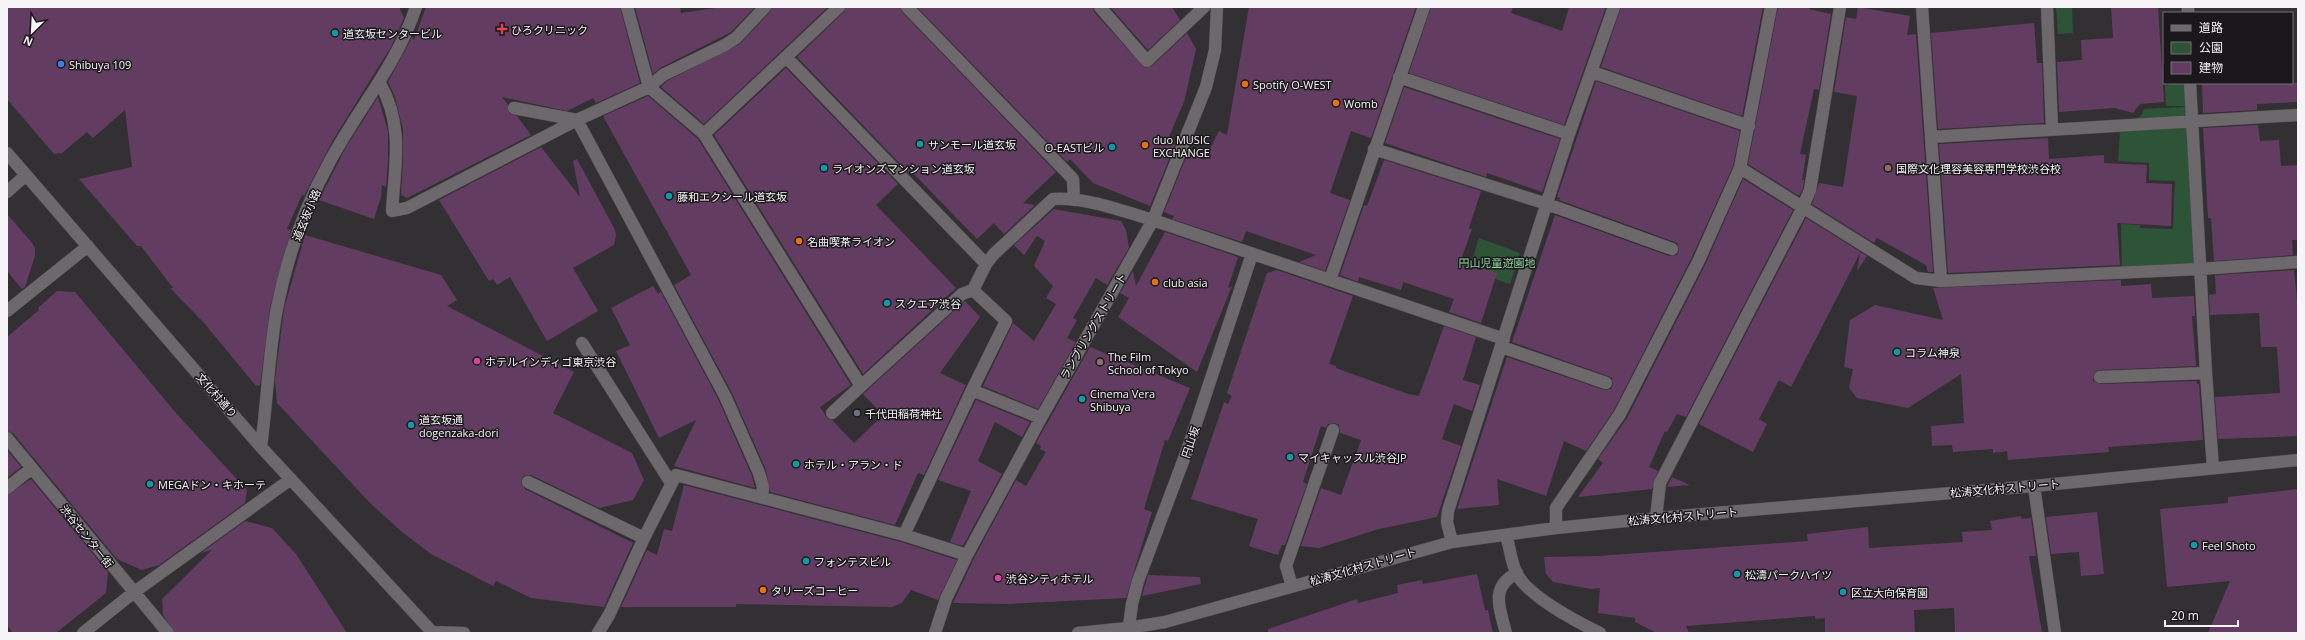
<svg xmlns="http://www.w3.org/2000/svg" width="2305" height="640" viewBox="0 0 2305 640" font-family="'Open Sans','Noto Sans JP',sans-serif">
	<rect width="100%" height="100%" fill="#333033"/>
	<!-- green -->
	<path fill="#2e5437" d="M2056,7H2072L2073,33L2058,34Z
		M2187,83L2188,106H2166L2165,85Z
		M2186,107L2187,120L2136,123V118L2141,116L2144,109Z
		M2189,125L2197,267L2122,271L2121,224L2140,225V228L2173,229L2175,181L2149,180V163L2118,161L2120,130Z
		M1479,238L1520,253L1510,284L1469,270Z"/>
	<!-- building -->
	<path fill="#623d61" d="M7,7H399L404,18L392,45L333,140L304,196L302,195L287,229L291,230L270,307L260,385L256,386L204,323L170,288H173L141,246H137L79,179L132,167L125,110L93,138L87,132L62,153L54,154L7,99Z
		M426,7H620L640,83L596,103L593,98L567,111L502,97L508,105L509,113L517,116L531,135L407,198L401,195L403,161V129L395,97L388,82L412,37L414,40Z
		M635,7H680L681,13L722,7H755L731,32L660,68L653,74Z
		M772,7H828L704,124L661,87L667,81L740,44L770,12Z
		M846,7H900L902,12L1056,172L1023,203L1035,205L1004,234L994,223L977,239L911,171L909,173L797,57L844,12Z
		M917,7H1093L1094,12L1145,68L1152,66L1187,33L1196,49L1184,102L1167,141L1175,145L1150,206L1093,183L1070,159L1067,162Z
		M1110,7H1172L1180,20L1148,50Z
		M1249,7H1416L1371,138L1351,131L1330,193L1350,200L1325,271L1299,262L1316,255L1246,231L1242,242L1172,219L1174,216L1164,212L1188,152L1204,160L1219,131L1227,135Z
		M1431,7H1513L1511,13L1562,31L1569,7H1606L1564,125L1409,73Z
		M1621,7H1763L1742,116L1601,67Z
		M1778,7H1810L1809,9L1831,14L1819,90L1814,89L1800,154L1806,155L1802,180H1804L1803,188L1799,196L1748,164Z
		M1858,7L1910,16L1907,35L1916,34L1933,272H1928L1926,265L1877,238L1874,243L1812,204L1819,183L1843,187L1857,96L1834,92L1846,17L1856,19Z
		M2111,7H2158L2164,102L2140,104L2133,113L2115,108L2059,112L2057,62L2082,60L2081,40L2113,38Z
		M2034,23L2037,63H2042L2044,123L1938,129L1931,33Z
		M786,68L898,184L876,205L956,288L863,374L714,135Z
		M1596,81L1740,131L1733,166L1692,257L1614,410L1586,451L1564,441L1546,496L1497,479L1499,505L1457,509L1507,357L1604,390L1611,389L1613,385L1612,378L1608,376L1512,342L1555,215L1669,256L1677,255L1679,251L1678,244L1675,242L1559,200L1560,198L1557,197Z
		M2202,83H2298V102L2257,104V110L2203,113Z
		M1404,87L1560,139L1542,192L1487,173L1486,177L1385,143Z
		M648,96L698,139L851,385L820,407L827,418L832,420L854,443L883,415L863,394L965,301L980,317L940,373L966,385L924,475L918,473L895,525L770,492L766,470L732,393L674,285L691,275L603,116Z
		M378,97L388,131V161L386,187L382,185L381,197L374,219L319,200L346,147Z
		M2258,125L2260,141L2279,140L2281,166L2298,165V240H2292L2293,255L2214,261L2211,218H2208L2203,128Z
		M2048,138L2049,159L2104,155V163L2147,165L2146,183L2172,184L2171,226L2117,223L2120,265L1948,273L1939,144Z
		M541,147L580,197L573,161L577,159L615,230L616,235L614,245L573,268L598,311L547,341L510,277L497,285L493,279L489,281L439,200Z
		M1384,160L1481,191L1469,228L1472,229L1460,262L1497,273L1481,323L1449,312L1454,299L1403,282L1401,290L1359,277L1358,282L1340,275L1364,205L1367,206Z
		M1743,179L1793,210L1686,417L1677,414L1667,432L1665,431L1649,467L1658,471L1652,489L1578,497L1603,463L1598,459L1627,418L1706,263Z
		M1054,209L1121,221L1126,230L1129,248L1107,285L1096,278L1073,318L1077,320L1067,338L1076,342L1038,409L983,386L1013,323L1034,341L1056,304L1046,298L1053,286L1034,266L1045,241L1037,236L1024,255L1014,245Z
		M7,214L33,244L35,249V256L25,287L22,289L7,271Z
		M1806,218L1867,256L1857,271L1860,253L1791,387L1779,380L1759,419L1767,424L1753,452L1699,424Z
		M1165,232L1238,257L1228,288L1232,286L1197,372L1118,317L1129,298L1120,293L1133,271L1136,286Z
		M305,235L441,275L457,300L447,306L574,372L553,413L632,453L644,480L633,500L599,508L531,475L523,476L521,483L525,489L633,543L604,607L531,598L496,581L493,586L431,554L402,532L370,503L277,403L275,380L284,309Z
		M1277,270L1353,296L1329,364L1336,366V368L1408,394L1419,396L1444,326L1476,337L1463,380L1480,385L1472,411L1454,404L1442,439L1461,446L1437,517L1379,529L1319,548L1301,546L1321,488L1341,495L1361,440L1340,433L1339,425L1335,423L1328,424L1326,428L1321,426L1303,482L1307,484L1285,545H1282L1278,555L1249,546L1258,519L1191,499L1224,402L1228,404L1232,396L1227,393L1267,273Z
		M2294,270L2298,311V436L2218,439L2215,397L2280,393L2277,347H2261L2259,313L2210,315L2209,295L2216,294L2215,275Z
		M2121,280V286L2151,284L2152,298L2194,296L2195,316H2192L2196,366L2100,370L2094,373L2093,381L2100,384L2196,381L2197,384H2199L2203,440L2108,447L2109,452L2008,460L2007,451L1993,453V449L1953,452L1952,445L1932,446L1931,426L1964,423L1961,374L1908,408L1857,398L1849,388L1853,369L1844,367L1850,320L1875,305L1943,320L1933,288Z
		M653,286L658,294L661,292L718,399L752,476L755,488L674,466L696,420L659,438L616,351L630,345L611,308Z
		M57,291L75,292L175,412L247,490L245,503L159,565L142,570L117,559L13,433L7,431V337L39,310L38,308Z
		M1090,347L1190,388L1168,441L1165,440L1144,509L1152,512L1126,598L1008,604L953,603L974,558L1016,480L1026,486L1046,452L1040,449L1041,446L1036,443Z
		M976,400L1030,422L1022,437L995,422L978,461L1002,474L963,546L950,542L971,491L938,480Z
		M7,450L21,467L7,478Z
		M1672,477L1690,485L1667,487Z
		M31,479L108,572L106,593L56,633H13L7,625V495Z
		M684,485L901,542L957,560L938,600L911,590L902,603L892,607L736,604V607H621L647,550L657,555L664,529L672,531Z
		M2298,489V633H2208L2230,581L2167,587L2160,509L2228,503V497Z
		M2097,512L2104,574L2081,576L2079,552L2051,554L2046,517Z
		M2021,516L2022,519L2031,518L2036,556H2029L2042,633H1955L1954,608L1914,610L1915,633H1825V618L1815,619V616L1686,626L1689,633H1657L1635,622V618L1598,613L1600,588L1591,589L1553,582L1546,574L1544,557L1598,556L1808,541L1807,534L1868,527L1869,548L1963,542L1962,532L1992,530L1990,521Z
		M245,521L272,528L296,554L347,633H175L163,615L162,599L212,550L201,553Z
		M1477,574L1485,610H1488L1493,633H1268V629L1357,599L1358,603L1398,593L1397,585L1422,580L1423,584Z
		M1148,575L1200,577L1201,584L1142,596Z"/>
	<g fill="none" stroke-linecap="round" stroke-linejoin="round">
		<defs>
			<path id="minor" d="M627,7L649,87L704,134
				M907,7L1073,179L1074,200
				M1100,7L1147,61L1204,7
				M1922,7L1941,281
				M2047,7L2052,129
				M2188,7V13
				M786,57L839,7
				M1592,72L1749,126
				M1399,77L1569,134
				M380,83C404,127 395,163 392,211L407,208L577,120L649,87L663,75L725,45L736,38L765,7
				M2190,83L2206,373L2213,468
				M514,108L577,120
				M577,120L725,396L759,473L763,487L762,496
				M1931,137L2298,115
				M1374,149L1547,204L1672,249
				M7,153L261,447L433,633
				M1740,168L1916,278L1941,281L2200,269L2298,262
				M7,192L26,175
				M986,264L786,57L704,134L861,386L962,294L973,290L986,264L994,254L1053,199C1086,197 1122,211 1153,220L1504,339
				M1330,280L1424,7
				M7,311L88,246
				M582,343L671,483
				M1502,347L1606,383
				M2100,377L2206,373
				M972,390L1006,321L973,290
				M832,413L861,386
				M7,438L168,633
				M261,447C267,402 269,351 277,308C287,258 304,208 329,163C357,110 397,65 416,7
				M528,482L644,538
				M2034,486L2055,633
				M7,488L32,468
				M1656,518L1660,483L1802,209L1810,190L1840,7
				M1556,528V508L1620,414L1699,260L1740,168L1771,7
				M904,535L972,390L1041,418
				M1506,535C1510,547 1511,563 1517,574C1528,596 1577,622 1600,633
				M1452,542L1447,522L1448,511L1569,134L1614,7
				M1292,586L1286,566L1333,430
				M433,632L464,633
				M83,633L133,593L291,479
				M598,633L609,615L644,538L676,475L904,535L967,555
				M935,633L946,599L967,555L1041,418L1153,220L1206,87L1215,50L1217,7
				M1078,633L1128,628L1165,622L1452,542L1556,528L1656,518L2034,486L2298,460
				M1128,633L1132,604L1138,581L1188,448L1252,254
				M1506,633C1500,609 1489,587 1517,573"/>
		</defs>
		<!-- minor casing -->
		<use href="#minor" stroke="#504d50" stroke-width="13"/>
		<!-- minor -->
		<use href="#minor" stroke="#6c686c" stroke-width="12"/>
	</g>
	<!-- markers -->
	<path fill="#e0444e" stroke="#1a181a" stroke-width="1.5" d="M500 23h4v4h4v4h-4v4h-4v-4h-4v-4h4z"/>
	<g fill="#0f9aa8" stroke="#1a181a" stroke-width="1.5">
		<circle cx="335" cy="33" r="4"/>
		<circle cx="920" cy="144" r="4"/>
		<circle cx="1112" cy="147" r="4"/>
		<circle cx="824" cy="168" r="4"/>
		<circle cx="669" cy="196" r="4"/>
		<circle cx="887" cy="303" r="4"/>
		<circle cx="1897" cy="352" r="4"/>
		<circle cx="1082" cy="399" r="4"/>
		<circle cx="411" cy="425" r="4"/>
		<circle cx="1290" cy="457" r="4"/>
		<circle cx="796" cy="464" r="4"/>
		<circle cx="150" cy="484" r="4"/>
		<circle cx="2194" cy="545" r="4"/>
		<circle cx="806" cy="561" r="4"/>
		<circle cx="1737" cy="574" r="4"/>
		<circle cx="1843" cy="592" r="4"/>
	</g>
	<circle fill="#3f7fe0" stroke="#1a181a" stroke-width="1.5" cx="61" cy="64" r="4"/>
	<g fill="#e8710a" stroke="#1a181a" stroke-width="1.5">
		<circle cx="1245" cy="84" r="4"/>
		<circle cx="1336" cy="103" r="4"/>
		<circle cx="1145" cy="145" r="4"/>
		<circle cx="799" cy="241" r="4"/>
		<circle cx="1155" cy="282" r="4"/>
		<circle cx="763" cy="590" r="4"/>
	</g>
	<g fill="#8d6e63" stroke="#1a181a" stroke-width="1.5">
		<circle cx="1888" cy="168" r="4"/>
		<circle cx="1100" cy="362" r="4"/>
	</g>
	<g fill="#d1479c" stroke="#1a181a" stroke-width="1.5">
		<circle cx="477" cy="361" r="4"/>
		<circle cx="998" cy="578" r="4"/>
	</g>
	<circle fill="#6b7280" stroke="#1a181a" stroke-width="1.5" cx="857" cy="413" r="4"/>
	<g text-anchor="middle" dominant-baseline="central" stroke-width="3" stroke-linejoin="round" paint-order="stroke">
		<!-- poi labels -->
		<g font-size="11" fill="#f6f4f6" stroke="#1a181a" text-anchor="start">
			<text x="511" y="29">ひろクリニック</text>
			<text x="343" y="33">道玄坂センタービル</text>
			<text x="69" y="64">Shibuya 109</text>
			<text x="1253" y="84">Spotify O-WEST</text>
			<text x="1344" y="103">Womb</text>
			<text x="1153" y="139">duo MUSIC<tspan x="1153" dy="13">EXCHANGE</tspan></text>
			<text x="928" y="144">サンモール道玄坂</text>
			<text x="1104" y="147" text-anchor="end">O-EASTビル</text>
			<text x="832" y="168">ライオンズマンション道玄坂</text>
			<text x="1896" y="168">国際文化理容美容専門学校渋谷校</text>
			<text x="677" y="196">藤和エクシール道玄坂</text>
			<text x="807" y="241">名曲喫茶ライオン</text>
			<text x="1163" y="282">club asia</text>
			<text x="895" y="303">スクエア渋谷</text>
			<text x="1905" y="352">コラム神泉</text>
			<text x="1108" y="356">The Film<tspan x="1108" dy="13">School of Tokyo</tspan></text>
			<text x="485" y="361">ホテルインディゴ東京渋谷</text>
			<text x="1090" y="393">Cinema Vera<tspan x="1090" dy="13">Shibuya</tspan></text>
			<text x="865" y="413">千代田稲荷神社</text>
			<text x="419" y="419">道玄坂通<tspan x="419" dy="13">dogenzaka-dori</tspan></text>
			<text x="1298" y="457">マイキャッスル渋谷JP</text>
			<text x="804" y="464">ホテル・アラン・ド</text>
			<text x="158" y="484">MEGAドン・キホーテ</text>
			<text x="2202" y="545">Feel Shoto</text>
			<text x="814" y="561">フォンテスビル</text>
			<text x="1745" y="574">松濤パークハイツ</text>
			<text x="1006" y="578">渋谷シティホテル</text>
			<text x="771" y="590">タリーズコーヒー</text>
			<text x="1851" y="592">区立大向保育園</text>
		</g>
		<!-- street labels -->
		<g font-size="11" fill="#f6f4f6" stroke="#1a181a">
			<text transform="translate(306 215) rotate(-67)">道玄坂小路</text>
			<text transform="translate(1093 326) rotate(-60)">ランブリングストリート</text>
			<text transform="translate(217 395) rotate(49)">文化村通り</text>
			<text transform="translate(1190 442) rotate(-71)">円山坂</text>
			<text transform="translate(2005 488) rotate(-5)">松涛文化村ストリート</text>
			<text transform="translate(1683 516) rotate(-5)">松涛文化村ストリート</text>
			<text transform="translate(87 536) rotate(51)">渋谷センター街</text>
			<text transform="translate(1363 566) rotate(-16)">松涛文化村ストリート</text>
		</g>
		<!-- park labels -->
		<g font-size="11" fill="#8fd59f" stroke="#1a181a">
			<text x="1497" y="262">円山児童遊園地</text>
		</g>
	</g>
	<!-- border -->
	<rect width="2305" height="640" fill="none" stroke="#f6f4f6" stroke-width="16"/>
	<!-- legend -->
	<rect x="2163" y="12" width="130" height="72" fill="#1a181a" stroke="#727072"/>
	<rect x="2171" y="25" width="20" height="6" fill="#6c686c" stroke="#727072"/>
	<text x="2199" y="32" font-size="12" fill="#f6f4f6">道路</text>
	<rect x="2171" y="42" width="20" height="12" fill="#2e5437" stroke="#727072"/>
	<text x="2199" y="52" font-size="12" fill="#f6f4f6">公園</text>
	<rect x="2171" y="62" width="20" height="12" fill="#623d61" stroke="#727072"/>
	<text x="2199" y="72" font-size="12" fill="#f6f4f6">建物</text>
	<!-- north arrow -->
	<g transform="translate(32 32) rotate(204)" stroke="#1a181a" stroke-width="3" paint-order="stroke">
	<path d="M0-3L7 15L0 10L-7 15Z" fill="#f6f4f6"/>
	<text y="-6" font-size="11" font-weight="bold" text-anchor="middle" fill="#f6f4f6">N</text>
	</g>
	<!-- scale -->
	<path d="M2165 620v6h73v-6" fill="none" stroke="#f6f4f6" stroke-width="2"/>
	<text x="2171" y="620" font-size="12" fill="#f6f4f6" stroke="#1a181a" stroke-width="3" paint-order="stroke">20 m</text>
</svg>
